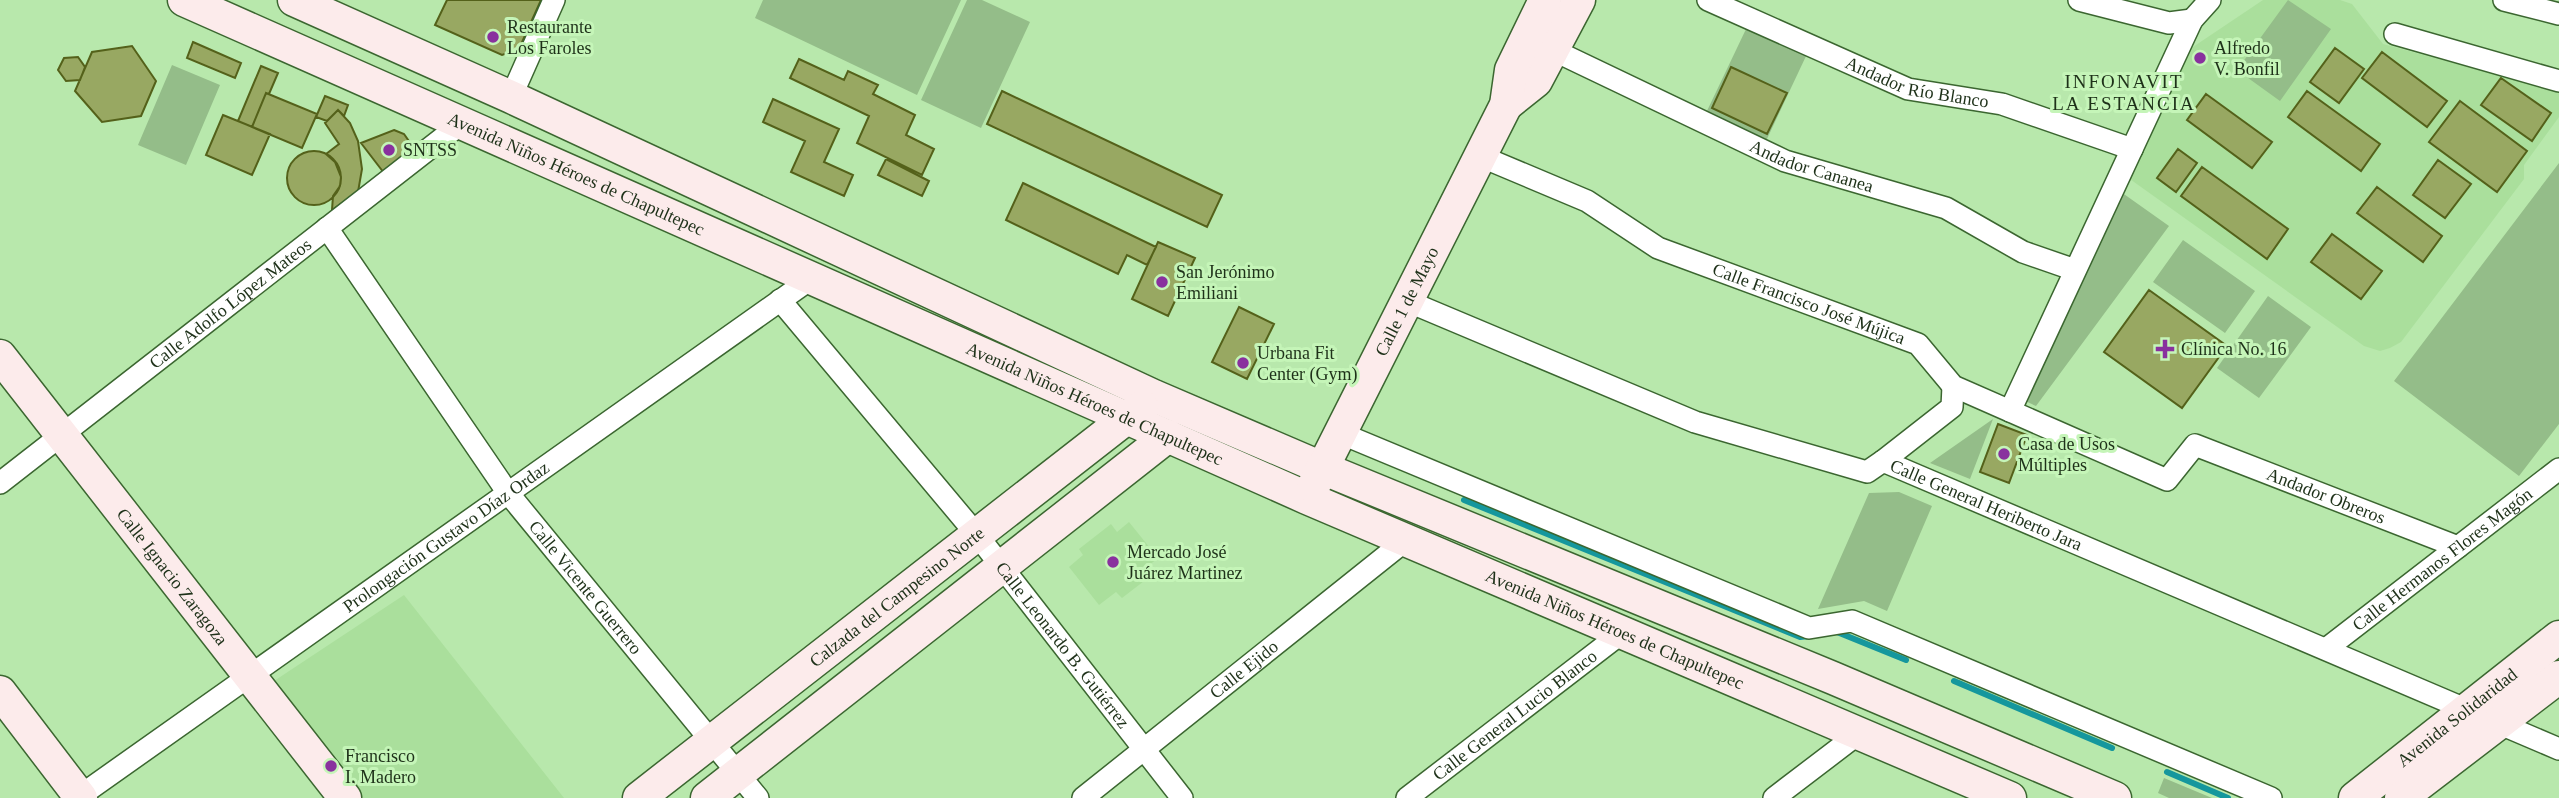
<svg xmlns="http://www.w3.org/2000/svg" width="2559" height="798" viewBox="0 0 2559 798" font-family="Georgia,serif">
	<rect width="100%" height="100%" fill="#b8e8ac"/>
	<!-- built -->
	<path fill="#aadf9c" d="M2263,0H2340L2352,4L2383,44L2559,92V117L2524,165V179L2401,342L2390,348L2380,351L2364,346L2127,177L2187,51Z
		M1129,522L1158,558L1143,570L1148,578L1122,598L1116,592L1099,605L1069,567L1083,555L1079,549L1111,524L1117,532Z
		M404,595L564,798H359L271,683Z"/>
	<!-- green -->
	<path fill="#94bd89" d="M763,0H961L917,95L755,18Z
		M967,0H982L1030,22L981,128L921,100Z
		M2288,0L2331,29L2280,101L2237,70Z
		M1747,27L1807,54L1766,141L1706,113Z
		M172,65L220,85L186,165L138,145Z
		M2559,163V424L2519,476L2394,381Z
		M2121,192L2169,226L2036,406L2023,400Z
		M2183,240L2255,291L2225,333L2153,282Z
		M2268,296L2311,327L2259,398L2217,368Z
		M1993,419L1970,479L1930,463Z
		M1899,492L1932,506L1887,611L1864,601L1818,609L1869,493Z
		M2164,778L2212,798H2169L2158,793Z"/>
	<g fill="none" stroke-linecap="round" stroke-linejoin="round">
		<!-- stream -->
		<path stroke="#15979d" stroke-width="6" d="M1464,500L1800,637L1809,636
			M1837,632L1906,660
			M1954,681L2112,748
			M2167,772L2228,798"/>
	</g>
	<!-- building -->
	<path fill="#98a862" stroke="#54611a" stroke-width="2" d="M447,0H541L519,49L502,55L435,25Z
		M193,42L241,63L235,78L187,58Z
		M132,46L156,81L141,116L102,122L75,91L92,52Z
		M2335,48L2364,69L2339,103L2310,82Z
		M2382,52L2447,101L2427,127L2362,78Z
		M78,57L85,67L80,80L66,81L58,70L64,58Z
		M799,59L844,80L848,71L878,85L873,94L915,115L906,135L934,149L922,175L857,143L869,116L790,78Z
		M261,66L278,73L269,94L266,93L252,127L238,121Z
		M1731,67L1787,93L1767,134L1712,108Z
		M2501,78L2551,113L2532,141L2481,105Z
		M1002,91L1222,195L1207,227L987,124Z
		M2307,91L2380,144L2361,171L2288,117Z
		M266,93L317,114L302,148L252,127Z
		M2206,94L2272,142L2252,168L2187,120Z
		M325,96L348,105L344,116L338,110L327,121L316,117Z
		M773,99L839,129L824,162L853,175L844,196L791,172L805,141L763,122Z
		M2460,101L2527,151L2497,192L2429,142Z
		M338,110L350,123L358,141L362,169L358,192L332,210L333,196L340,186L341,177L335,162L326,154L339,144L325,123Z
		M223,115L270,134L252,175L206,155Z
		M394,130L404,134L413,147L411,154L384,173L361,143Z
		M2178,149L2197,163L2176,192L2157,178Z
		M287 178a27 27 0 1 1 54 0a27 27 0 1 1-54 0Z
		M886,159L929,181L922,196L878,175Z
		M2438,160L2471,184L2445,218L2413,195Z
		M2202,167L2288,229L2267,259L2181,196Z
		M1023,183L1156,247L1147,265L1127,255L1118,274L1006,220Z
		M2377,187L2442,236L2423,262L2357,213Z
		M2332,234L2382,271L2361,299L2311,262Z
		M1158,242L1195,258L1168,316L1132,299Z
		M2149,290L2227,346L2182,408L2104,352Z
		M1239,307L1274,324L1247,379L1212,362Z
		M1998,424L2027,435L2009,483L1980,472Z"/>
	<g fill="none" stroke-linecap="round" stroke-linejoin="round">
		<defs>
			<g id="street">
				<path id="s1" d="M1708,0L1908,89L2002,104L2132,149"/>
				<path d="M2079,0L2169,23L2192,20"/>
				<path d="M2504,0L2559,14"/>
				<path d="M2395,34L2559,81"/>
				<path id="s2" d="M1553,50L1785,161L1946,208L2023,252L2075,270"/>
				<path d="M511,97L554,0"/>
				<path id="s3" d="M1480,156L1587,201L1658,248L1918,344L1953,386L2167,480L2195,445L2458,547"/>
				<path id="s4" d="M327,228L508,493L758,798"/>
				<path id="s5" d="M780,300L977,535L1182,798"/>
				<path id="s6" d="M1407,301L1695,422L1867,472L1883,461L2559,749"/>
				<path d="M2010,411L2192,20L2210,0"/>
				<path d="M1340,433L1809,628L1852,621L2271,798"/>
				<path d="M1883,461L1952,407L1953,386"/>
				<path id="s7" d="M0,483L462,123"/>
				<path id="s8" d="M2326,649L2559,469"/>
				<path id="s9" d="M77,798L812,278"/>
				<path id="s10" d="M1083,798L1406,540"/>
				<path id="s11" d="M1407,798L1623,632"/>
				<path d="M1774,798L1858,734"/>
			</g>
			<g id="secondary">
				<path id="s12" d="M184,0L1307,498L2010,798"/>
				<path d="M294,0L511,97L1154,396L1322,468L1833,678L2115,798"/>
				<path d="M1506,105L1536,81L1579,0"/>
				<path id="s13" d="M0,356L345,798"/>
				<path id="s14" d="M1313,487L1506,105L1511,70L1545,0"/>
				<path d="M0,692L81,798"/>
				<path id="s15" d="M639,798L1142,406"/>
				<path d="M707,798L1168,436"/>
				<path id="s16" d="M2355,798L2559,637"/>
				<path d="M2401,798L2559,677"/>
			</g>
		</defs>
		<!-- street casing -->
		<use href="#street" stroke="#3b6630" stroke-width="24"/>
		<!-- secondary casing -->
		<use href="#secondary" stroke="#3b6630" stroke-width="35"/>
		<!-- street -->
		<use href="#street" stroke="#fff" stroke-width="21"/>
		<!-- secondary -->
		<use href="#secondary" stroke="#fcebeb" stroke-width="32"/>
	</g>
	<!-- markers -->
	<g fill="#89319e" stroke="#c5f5b8" stroke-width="2.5">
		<circle cx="493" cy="37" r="7"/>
		<circle cx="2200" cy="58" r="7"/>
		<circle cx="389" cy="150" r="7"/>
		<circle cx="1162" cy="282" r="7"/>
		<path d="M2161.5 338.5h7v7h7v7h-7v7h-7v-7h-7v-7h7z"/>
		<circle cx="1243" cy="363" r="7"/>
		<circle cx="2004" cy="454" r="7"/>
		<circle cx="1113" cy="562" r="7"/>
		<circle cx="331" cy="766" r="7"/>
	</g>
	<g text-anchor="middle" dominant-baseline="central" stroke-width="6" stroke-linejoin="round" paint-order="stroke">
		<!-- poi labels -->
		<g font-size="18" fill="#1e3119" stroke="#c5f5b8" text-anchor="start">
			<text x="507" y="27">Restaurante<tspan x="507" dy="21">Los Faroles</tspan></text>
			<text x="2214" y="48">Alfredo<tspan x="2214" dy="21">V. Bonfil</tspan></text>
			<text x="403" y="150">SNTSS</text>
			<text x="1176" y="272">San Jerónimo<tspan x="1176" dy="21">Emiliani</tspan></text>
			<text x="2181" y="349">Clínica No. 16</text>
			<text x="1257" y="353">Urbana Fit<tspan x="1257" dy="21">Center (Gym)</tspan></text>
			<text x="2018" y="444">Casa de Usos<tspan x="2018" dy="21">Múltiples</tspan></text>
			<text x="1127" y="552">Mercado José<tspan x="1127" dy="21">Juárez Martinez</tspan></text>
			<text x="345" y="756">Francisco<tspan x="345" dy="21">I. Madero</tspan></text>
		</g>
		<!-- street labels -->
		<g font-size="18" fill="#1e3119" stroke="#c5f5b8">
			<text stroke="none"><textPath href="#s1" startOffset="226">Andador Río Blanco</textPath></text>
			<text stroke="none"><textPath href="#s2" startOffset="284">Andador Cananea</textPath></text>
			<text stroke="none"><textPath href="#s12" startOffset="429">Avenida Niños Héroes de Chapultepec</textPath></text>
			<text stroke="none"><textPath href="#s14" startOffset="208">Calle 1 de Mayo</textPath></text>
			<text stroke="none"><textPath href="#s7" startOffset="292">Calle Adolfo López Mateos</textPath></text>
			<text stroke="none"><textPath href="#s3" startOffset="362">Calle Francisco José Mújica</textPath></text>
			<text stroke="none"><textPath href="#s12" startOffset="996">Avenida Niños Héroes de Chapultepec</textPath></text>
			<text stroke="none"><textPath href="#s3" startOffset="952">Andador Obreros</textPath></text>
			<text stroke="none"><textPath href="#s6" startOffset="623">Calle General Heriberto Jara</textPath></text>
			<text stroke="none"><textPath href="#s9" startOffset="452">Prolongación Gustavo Díaz Ordaz</textPath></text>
			<text stroke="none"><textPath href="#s8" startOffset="147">Calle Hermanos Flores Magón</textPath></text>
			<text stroke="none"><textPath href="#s13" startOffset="280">Calle Ignacio Zaragoza</textPath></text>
			<text stroke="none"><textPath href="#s4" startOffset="443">Calle Vicente Guerrero</textPath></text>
			<text stroke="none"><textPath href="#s15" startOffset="327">Calzada del Campesino Norte</textPath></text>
			<text stroke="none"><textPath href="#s12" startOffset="1563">Avenida Niños Héroes de Chapultepec</textPath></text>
			<text stroke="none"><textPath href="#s5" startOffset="446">Calle Leonardo B. Gutiérrez</textPath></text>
			<text stroke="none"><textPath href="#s10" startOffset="206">Calle Ejido</textPath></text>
			<text stroke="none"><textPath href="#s11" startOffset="136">Calle General Lucio Blanco</textPath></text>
			<text stroke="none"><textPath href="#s16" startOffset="130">Avenida Solidaridad</textPath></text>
		</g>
		<!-- neighbourhood labels -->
		<g font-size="19" letter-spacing="2" fill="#1e3119" stroke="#c5f5b8">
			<text x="2124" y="81">INFONAVIT<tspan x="2124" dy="22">LA ESTANCIA</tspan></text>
		</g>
	</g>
</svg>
